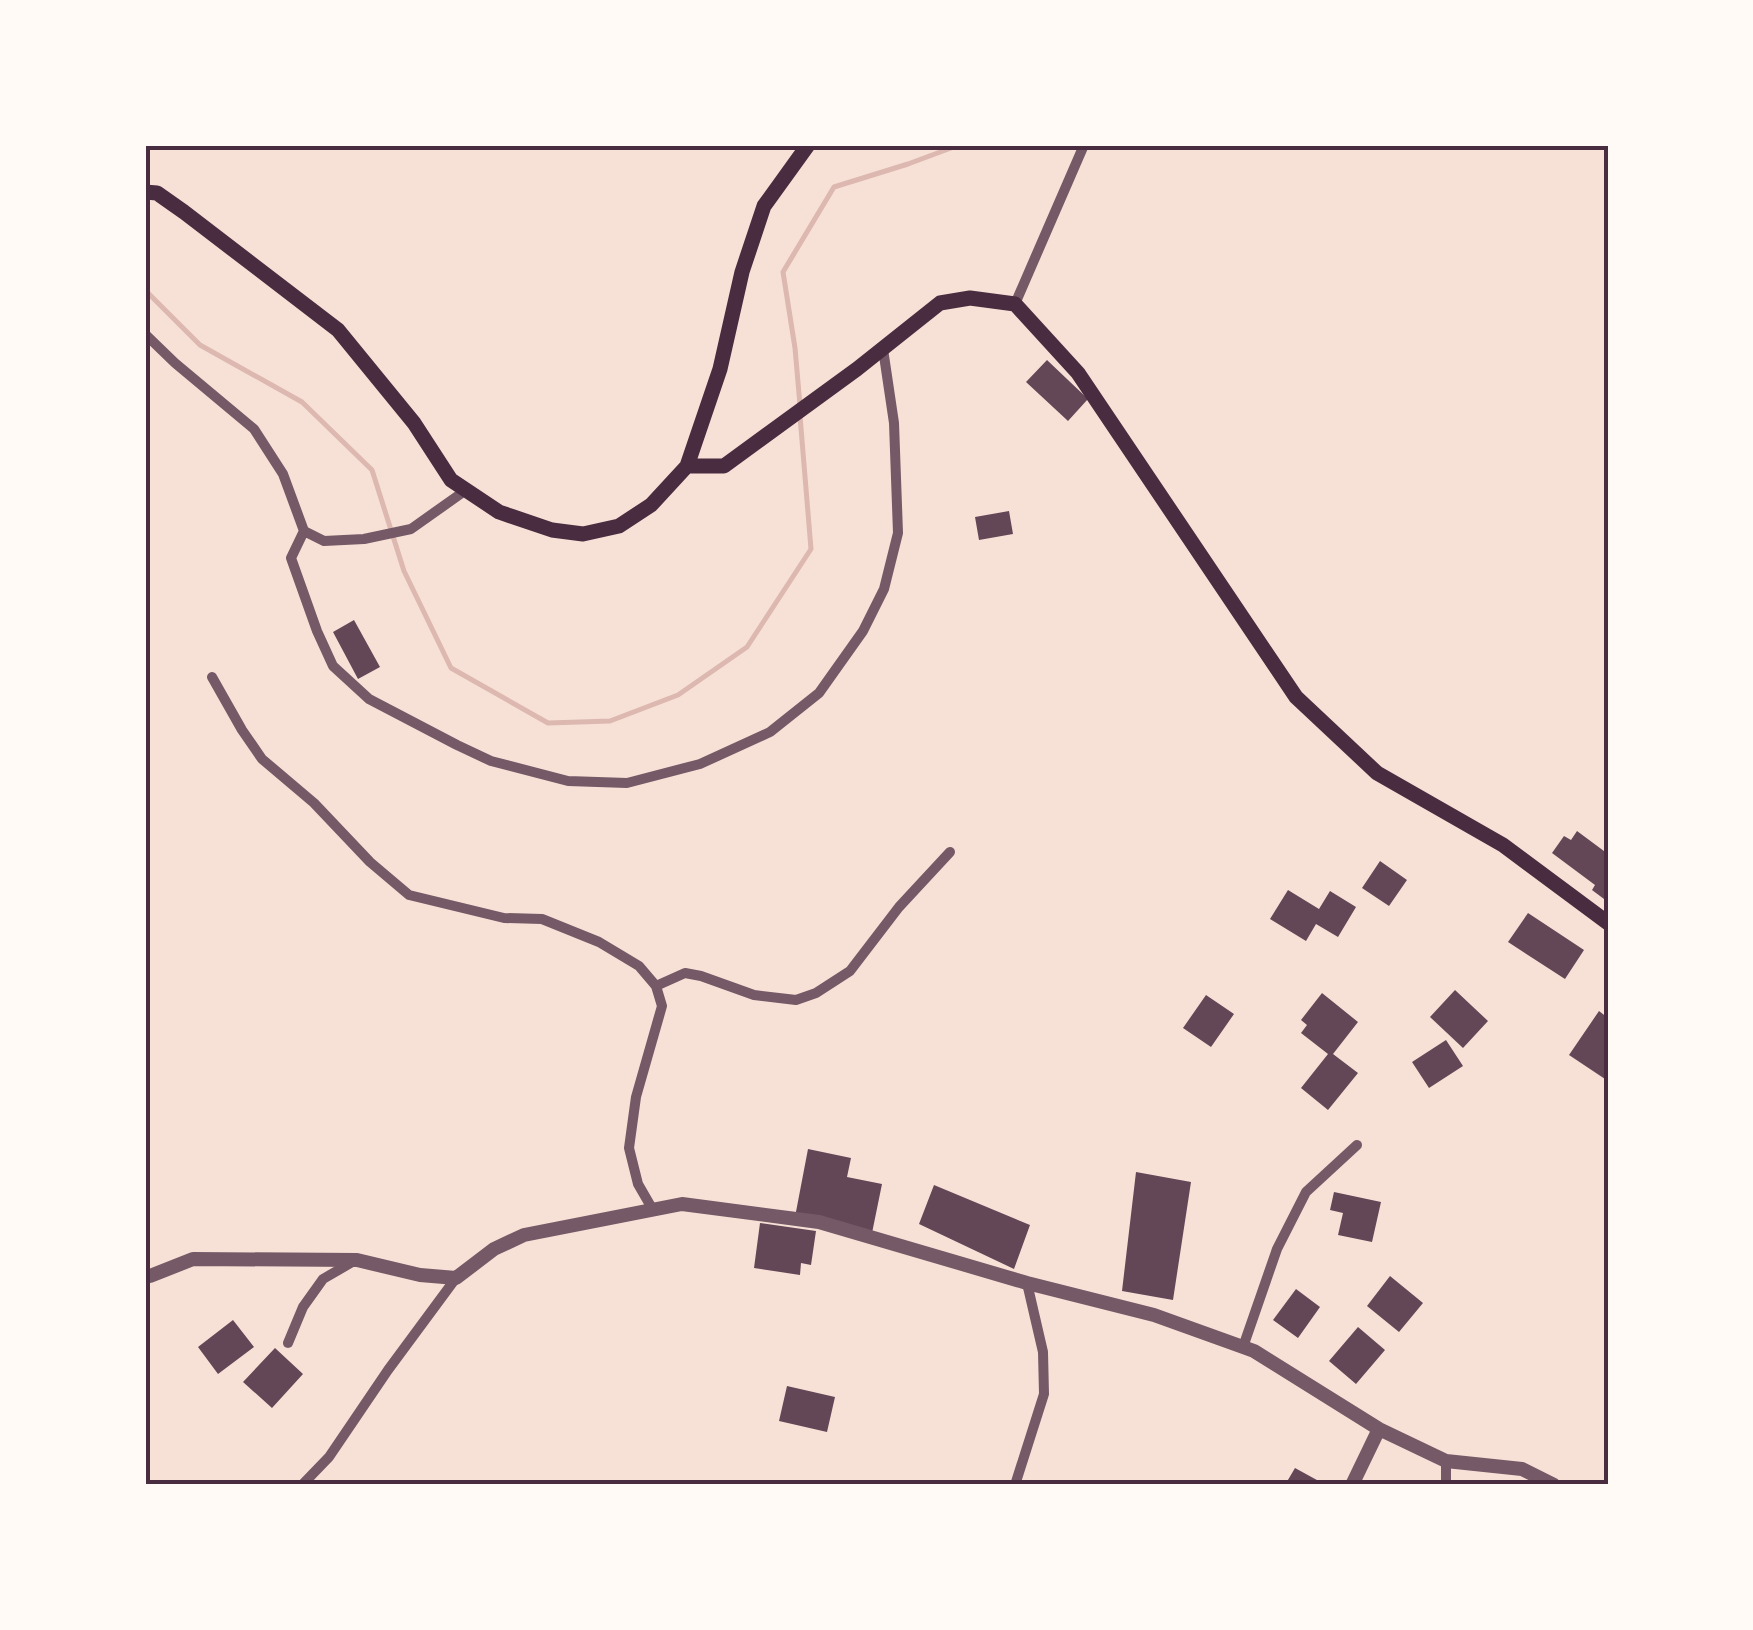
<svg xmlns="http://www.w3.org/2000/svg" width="1753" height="1630" viewBox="0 0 1753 1630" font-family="Overpass,sans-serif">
	<rect width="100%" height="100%" fill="#f7e1d7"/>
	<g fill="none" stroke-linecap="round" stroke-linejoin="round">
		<!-- stream -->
		<path stroke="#dcb8b0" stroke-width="5" d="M145,290L200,345L302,402L372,470L404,571L451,668L548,723L610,721L678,695L747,647L811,549L800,416
			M800,405L795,348L783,272L834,187L908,164L959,145"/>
	</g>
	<!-- building -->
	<path fill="#644757" d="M1047,360L1088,399L1068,421L1026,382Z
		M1009,511L1013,534L979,540L975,517Z
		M354,620L380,667L358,679L333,632Z
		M1577,831L1608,854V902L1592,890L1595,885L1552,853L1564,836L1571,840Z
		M1380,861L1407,880L1389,906L1362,888Z
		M1288,890L1319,909L1330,891L1356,907L1338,937L1316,924L1306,941L1270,919Z
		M1528,913L1584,950L1565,979L1508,942Z
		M1455,990L1488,1021L1463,1048L1430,1017Z
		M1322,993L1358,1022L1333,1054L1358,1073L1328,1110L1301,1088L1328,1054L1301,1033L1307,1025L1301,1020Z
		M1206,995L1234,1014L1211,1047L1183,1028Z
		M1599,1011L1608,1018V1081L1569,1055Z
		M1446,1040L1463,1066L1429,1088L1412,1062Z
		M808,1149L851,1158L847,1177L882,1184L872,1233L795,1217Z
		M1136,1172L1191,1182L1173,1300L1122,1291Z
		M934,1185L1030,1225L1014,1269L919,1224Z
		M1334,1192L1381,1202L1372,1242L1338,1235L1343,1213L1330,1210Z
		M760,1223L816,1231L811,1265L801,1263L800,1275L754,1268Z
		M1390,1276L1423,1303L1399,1332L1367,1306Z
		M1296,1289L1320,1307L1298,1338L1273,1320Z
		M233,1320L254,1347L218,1374L198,1347Z
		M1358,1327L1385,1350L1356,1384L1329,1361Z
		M275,1348L303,1374L272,1408L243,1382Z
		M787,1386L835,1397L827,1432L779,1421Z
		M1295,1468L1326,1485H1285Z"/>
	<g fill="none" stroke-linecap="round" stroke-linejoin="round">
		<!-- minor -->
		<path stroke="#755966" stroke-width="10" d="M1015,304L1084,145
			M145,334L175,363L254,429L283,474L304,531L324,541L364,539L411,529L466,490
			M304,531L291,558L317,631L333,666L369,699L457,745L491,761L568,781L627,783L700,764L770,732L819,693L863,631L884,589L898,533L894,423L883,349
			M212,677L242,730L262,759L314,803L370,862L409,895L504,918L542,919L599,942L639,966L656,986L662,1006L636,1097L629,1148L638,1184L653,1210
			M656,986L685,973L701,976L754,995L796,1000L816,993L850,971L899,907L950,852
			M288,1343L303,1307L323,1279L354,1261
			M1243,1347L1277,1249L1306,1192L1357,1145
			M302,1485L329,1457L388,1370L456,1278
			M1015,1485L1044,1394L1043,1352L1027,1283
			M1446,1485V1461"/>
		<!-- tertiary -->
		<path stroke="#755966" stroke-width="14" d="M145,1275L150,1276L193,1259L357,1260L420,1275L456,1278L494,1249L524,1235L682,1204L819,1222L1027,1283L1154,1315L1243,1347L1254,1351L1379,1429L1446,1461L1522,1469L1554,1485
			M1352,1485L1379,1429"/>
		<!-- secondary -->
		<path stroke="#4a2c40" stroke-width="15" d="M145,192L157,193L184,212L338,330L414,423L451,480L499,512L552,530L583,534L619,526L651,505L687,466L720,369L742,272L764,206L808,145
			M687,466H724L857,369L940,303L970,298L1015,304L1078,373L1296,697L1377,773L1503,845L1608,923"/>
	</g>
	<!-- border -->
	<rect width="1753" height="1630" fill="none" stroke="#fffaf5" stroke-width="295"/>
	<rect x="148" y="148" width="1458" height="1334" fill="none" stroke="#4a2c40" stroke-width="4"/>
</svg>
